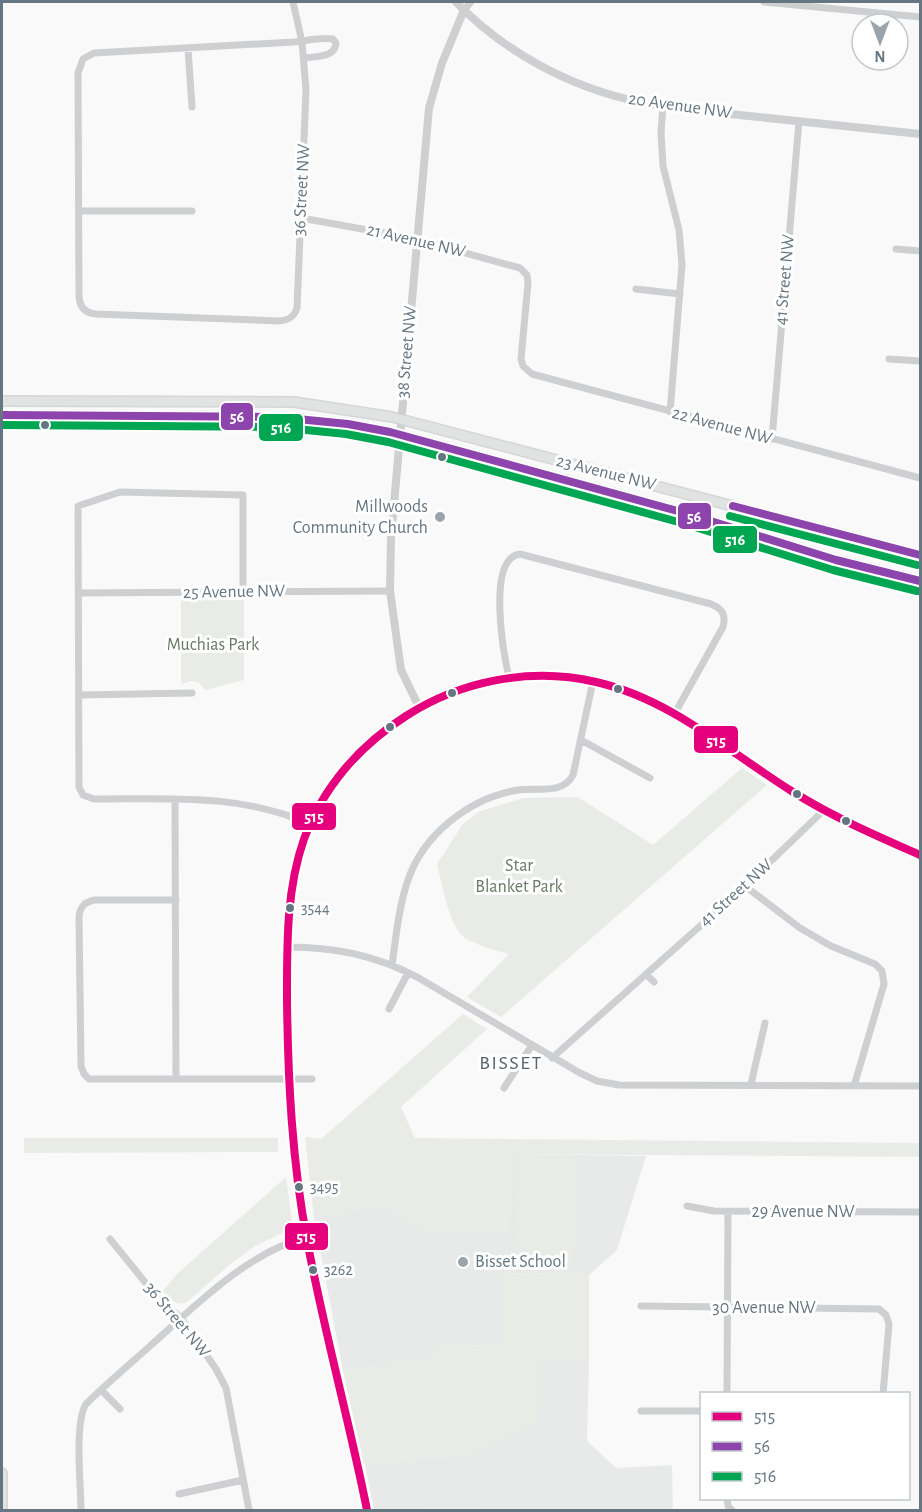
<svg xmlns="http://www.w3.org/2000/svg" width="922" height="1512" viewBox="0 0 922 1512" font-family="'Alegreya Sans',sans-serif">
	<rect width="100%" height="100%" fill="#f9f9f9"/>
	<!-- built -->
	<path fill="#e8e9e9" d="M513,1154L646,1156L617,1250L589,1275L503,1273L504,1344L436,1347L437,1357L343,1371L314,1218L382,1205L428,1232H509Z
		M537,1361H589L587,1441L616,1468L672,1465L673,1510H374L365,1464L473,1454Z"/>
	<!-- green -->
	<path fill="#e8ebe6" d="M181,600H244V680L205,690L198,682L191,681L181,684Z
		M742,768L767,785L501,1017L467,997L509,954C495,950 478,946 465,938C449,927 442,883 437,864L463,824L478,812L523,798L578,797L653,845Z
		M463,1014L487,1029L401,1107L415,1138L920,1143V1157L514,1154L509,1233L428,1232L418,1229V1227L382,1205L314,1218L305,1137L321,1139Z
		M24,1138H278V1152L24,1153Z
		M519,1157L578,1159L574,1263L516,1261Z
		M286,1177L292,1222L288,1230L255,1246L228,1266L187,1302C176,1307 170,1298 163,1291L177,1274Z
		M503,1273L589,1275V1361L538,1362L537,1422L473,1454L364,1464L343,1371L437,1357L435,1347L503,1344Z
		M422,1507H487V1510H422Z"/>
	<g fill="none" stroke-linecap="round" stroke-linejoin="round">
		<defs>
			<path id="secondary" d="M2,401L294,402L392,417L920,555
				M2,415L277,417L348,424L390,432L685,513L836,560L920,581
				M2,1473V1510"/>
		</defs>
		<!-- secondary casing -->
		<use href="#secondary" stroke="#d5d6d7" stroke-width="12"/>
		<!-- minor -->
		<path stroke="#cecfd0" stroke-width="7" d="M293,2L302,42L306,90L297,308C294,317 289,320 279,321L96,314C85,313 79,307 79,295L78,73L83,59L94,53L294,42C306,41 320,37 333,39L336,43C335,58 316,56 304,58
			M764,2L920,17
			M464,10L471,2
			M188,48L192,107
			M663,106L661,133L663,166L679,230L682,265L670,412
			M79,211H192
			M301,218L407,237L520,268L527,275L528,283L521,359L523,366L532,374L920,478
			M896,249L920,251
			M636,289L680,294
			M889,359L920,361
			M772,439L799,121
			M243,592V495L120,492L78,506L79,787L83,795L94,799C170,799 238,793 310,824
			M79,593L390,591
			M509,678C504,656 486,558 520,554L711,604C723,609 726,615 723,627L675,713
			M79,695L192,693
			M581,740L650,778
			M175,799L176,1079
			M745,886L800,928L831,946L875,964L882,971L884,984L854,1086
			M176,900H95C84,902 80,907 79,917L81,1066L84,1074L89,1079H312
			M287,947C334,947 375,955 417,977L580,1073L597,1081L619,1085L920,1086
			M392,965C396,938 398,910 407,883C422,835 469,798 518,790C536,787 563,795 573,775L593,681
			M646,974L654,982
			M389,1009L408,973
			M552,1058L745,886L824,810
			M751,1084L765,1023
			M504,1088L532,1045
			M687,1206L714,1211L920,1212
			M110,1239L153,1292L181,1318L216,1369L226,1388L249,1510
			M641,1306L879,1309L886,1315L889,1324L883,1394
			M101,1390L120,1409
			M727,1394L728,1212
			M641,1411H702
			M179,1494L243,1480
			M727,1498L728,1506L732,1510
			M81,1510C81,1486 74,1423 86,1404C106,1384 129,1365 150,1346C195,1306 248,1252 307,1237"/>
		<!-- tertiary -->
		<path stroke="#cecfd0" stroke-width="8" d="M456,2C504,52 571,88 640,102C676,110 713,112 749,116C806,122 863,128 920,134
			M419,707L401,670L390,591L391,538L429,108L442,63L464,10
			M367,1510C350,1420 324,1331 307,1240C292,1159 287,1076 287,993C287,940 286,890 304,839C323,785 363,741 412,712C466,679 535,667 597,682C671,699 730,752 793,792C834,817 877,836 920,855"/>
		<!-- secondary -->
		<use href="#secondary" stroke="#e1e2e2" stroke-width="9"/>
		<defs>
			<path id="bus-1" d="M367,1510C349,1420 324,1331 307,1240C292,1161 288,1081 287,1000C287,946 286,890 304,839C323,787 360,745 406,716C462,680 532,667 596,682C671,699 729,752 793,792C833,817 877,836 920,855"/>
			<path id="bus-2" d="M2,415L277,417L348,424L390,432L685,513L836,560L920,581
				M733,506L920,555"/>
			<path id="bus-3" d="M2,425L276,427L346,434L388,442L682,523L833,570L917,591
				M730,516L917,565"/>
		</defs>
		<!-- bus-1 casing -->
		<use href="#bus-1" stroke="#fff" stroke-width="12"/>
		<!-- bus-2 casing -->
		<use href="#bus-2" stroke="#fff" stroke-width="12"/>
		<!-- bus-3 casing -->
		<use href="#bus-3" stroke="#fff" stroke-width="12"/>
		<!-- bus-1 -->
		<use href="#bus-1" stroke="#e5007d" stroke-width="8"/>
		<!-- bus-2 -->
		<use href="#bus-2" stroke="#8e44ad" stroke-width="8"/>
		<!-- bus-3 -->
		<use href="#bus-3" stroke="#00a651" stroke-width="8"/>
	</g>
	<!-- markers -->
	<g fill="#657683" stroke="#fff" stroke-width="2">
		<circle cx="45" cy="425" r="5"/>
		<circle cx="442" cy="457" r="5"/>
		<circle cx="618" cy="689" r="5"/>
		<circle cx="452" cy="693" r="5"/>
		<circle cx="390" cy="727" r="5"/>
		<circle cx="797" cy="794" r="5"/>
		<circle cx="846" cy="821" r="5"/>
		<circle cx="290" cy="908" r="5"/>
		<circle cx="299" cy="1187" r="5"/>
		<circle cx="313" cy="1270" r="5"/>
	</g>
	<g fill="#99a4ac" stroke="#fff" stroke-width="2">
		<circle cx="440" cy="517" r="6"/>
		<circle cx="463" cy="1262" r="6"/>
	</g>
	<g text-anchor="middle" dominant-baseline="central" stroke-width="6" stroke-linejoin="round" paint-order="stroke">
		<!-- bus labels -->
		<g font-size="16" fill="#657683" stroke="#fff" text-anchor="start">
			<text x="301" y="908">3544</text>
			<text x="310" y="1187">3495</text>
			<text x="324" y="1270">3262</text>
		</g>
		<!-- street labels -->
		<g font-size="18" fill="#657683" stroke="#fff">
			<text transform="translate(680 106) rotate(8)">20 Avenue NW</text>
			<text transform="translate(302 190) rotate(-87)">36 Street NW</text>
			<text transform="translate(416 241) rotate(13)">21 Avenue NW</text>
			<text transform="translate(785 280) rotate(-85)">41 Street NW</text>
			<text transform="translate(407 352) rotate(-85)">38 Street NW</text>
			<text transform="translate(722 426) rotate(15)">22 Avenue NW</text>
			<text transform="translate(606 473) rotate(14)">23 Avenue NW</text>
			<text transform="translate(234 592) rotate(-1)">25 Avenue NW</text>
			<text transform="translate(736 893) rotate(-42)">41 Street NW</text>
			<text x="803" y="1212">29 Avenue NW</text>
			<text x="764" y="1308">30 Avenue NW</text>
			<text transform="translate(177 1320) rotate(50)">36 Street NW</text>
		</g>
		<!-- poi labels -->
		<g font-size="18" fill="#657683" stroke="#fff" text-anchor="end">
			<text x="428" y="507">Millwoods<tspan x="428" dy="21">Community Church</tspan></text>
			<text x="475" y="1262" text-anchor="start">Bisset School</text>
		</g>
		<!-- park labels -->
		<g font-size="18" fill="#687a64" stroke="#fff">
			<text x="213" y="645">Muchias Park</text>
			<text x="519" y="866">Star<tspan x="519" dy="21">Blanket Park</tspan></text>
		</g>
		<!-- neighbourhood labels -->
		<g font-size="20" letter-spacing="1.5" fill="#57646e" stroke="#fff">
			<text x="511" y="1063">BISSET</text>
		</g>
	</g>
	<g stroke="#fff" stroke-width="2">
		<rect x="220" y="402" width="34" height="29" rx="6" fill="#8e44ad"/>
		<rect x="258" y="413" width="46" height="29" rx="6" fill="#00a651"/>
		<rect x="677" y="502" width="35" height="28" rx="6" fill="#8e44ad"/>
		<rect x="712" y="525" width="46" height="29" rx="6" fill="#00a651"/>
		<rect x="693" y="725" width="46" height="29" rx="6" fill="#e5007d"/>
		<rect x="291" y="802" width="46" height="29" rx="6" fill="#e5007d"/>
		<rect x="284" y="1222" width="45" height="29" rx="6" fill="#e5007d"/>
	</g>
	<g font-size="16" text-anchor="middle" font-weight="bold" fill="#fff">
		<text x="237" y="422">56</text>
		<text x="281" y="433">516</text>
		<text x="694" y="522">56</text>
		<text x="735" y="545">516</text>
		<text x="716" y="746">515</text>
		<text x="314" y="822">515</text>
		<text x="306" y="1242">515</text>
	</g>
	<!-- border -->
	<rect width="922" height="1512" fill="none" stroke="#657683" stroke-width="6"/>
	<!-- legend -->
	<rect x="700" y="1392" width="210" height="108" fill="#ffffff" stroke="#c1c8cd" stroke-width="1.5"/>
	<rect x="712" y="1412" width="30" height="9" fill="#e5007d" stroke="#c1c8cd" stroke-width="1.5"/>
	<text x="754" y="1422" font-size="18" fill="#657683">515</text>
	<rect x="712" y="1442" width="30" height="9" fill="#8e44ad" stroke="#c1c8cd" stroke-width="1.5"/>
	<text x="754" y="1452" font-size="18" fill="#657683">56</text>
	<rect x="712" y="1472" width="30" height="9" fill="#00a651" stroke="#c1c8cd" stroke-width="1.5"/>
	<text x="754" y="1482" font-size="18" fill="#657683">516</text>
	<!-- north arrow -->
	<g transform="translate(880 42) rotate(180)"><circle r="28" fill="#ffffff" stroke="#c1c8cd" stroke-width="1.5"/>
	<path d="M0-4.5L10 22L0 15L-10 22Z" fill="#99a4ac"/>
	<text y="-9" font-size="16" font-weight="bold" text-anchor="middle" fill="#657683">N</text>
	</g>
</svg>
